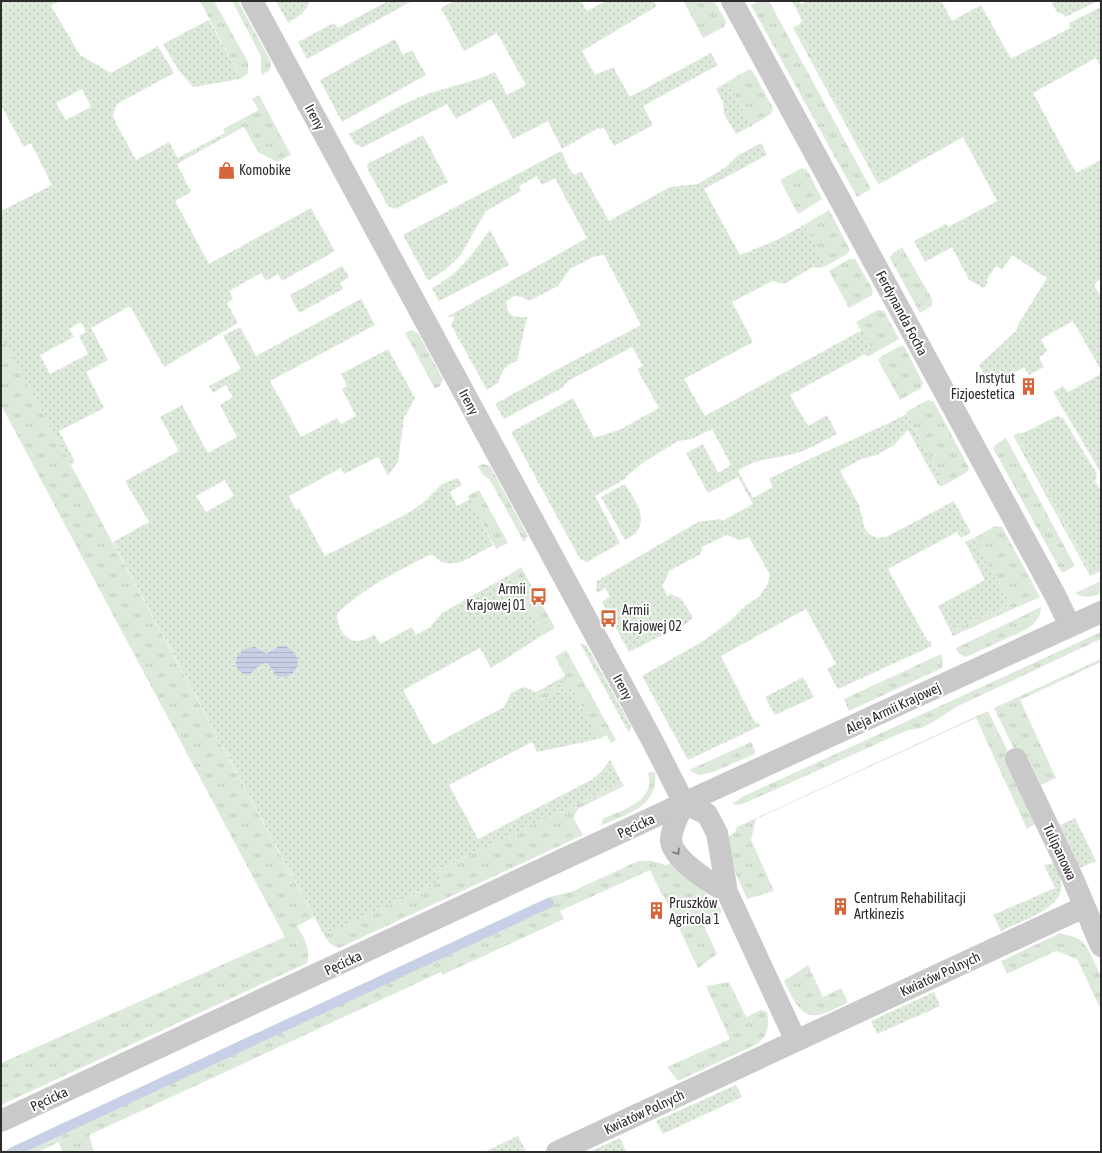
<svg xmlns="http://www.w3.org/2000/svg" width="1102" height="1153" viewBox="0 0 1102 1153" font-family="'Asap Condensed',sans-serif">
	<defs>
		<pattern id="grass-tufts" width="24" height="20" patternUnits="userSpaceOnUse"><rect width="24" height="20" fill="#dde9da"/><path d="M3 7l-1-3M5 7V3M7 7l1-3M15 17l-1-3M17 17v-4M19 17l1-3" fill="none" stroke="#bec8bb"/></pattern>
		<pattern id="garden-dots" width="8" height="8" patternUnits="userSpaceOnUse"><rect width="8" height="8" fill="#dde9da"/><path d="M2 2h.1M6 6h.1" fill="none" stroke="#bec8bb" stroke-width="1.8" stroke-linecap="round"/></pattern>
		<pattern id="water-rules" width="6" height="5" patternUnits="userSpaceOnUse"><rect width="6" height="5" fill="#c8d0e7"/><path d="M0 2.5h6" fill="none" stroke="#acb3c6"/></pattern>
	</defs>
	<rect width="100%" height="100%" fill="#fff"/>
	<!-- grass -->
	<path fill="url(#grass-tufts)" d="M200,1H214L248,62V73L241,79Z
		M232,1H238L271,62L270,70L261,75V56Z
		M686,1H714L726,21L724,27L703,38L684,2Z
		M759,1H769L871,189L857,197L751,5Z
		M796,26L879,179L883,182L878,184L793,28Z
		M748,70H752L773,108L771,114L751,126L727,82Z
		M259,95L291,155L277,162L258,152L244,127L227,136L223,129L259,110L252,99Z
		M802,168L807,170L822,199L798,214L780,180Z
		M829,210L850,250L847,254L826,266L804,225Z
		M902,247L932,299V306L920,313L890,258L893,253Z
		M849,259H855L873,290L872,295L849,308L829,271Z
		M878,310L884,311L899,339L874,353L856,322Z
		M411,330L418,333L443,379L440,386L435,389L405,333Z
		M1,335L314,917L297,926C304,938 311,949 307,963L1,1105V1063L285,937L1,405Z
		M900,346H904L923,383L921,388L900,400L878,360L882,356Z
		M928,400L934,402L969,468L967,472L945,485L906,412Z
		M1017,434L1089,570L1101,565V571L1090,576L1013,435Z
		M1006,438L1075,566L1062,573L993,448L996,444Z
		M483,464L490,466L528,536L524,542L490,480L482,474L478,466Z
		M479,490L508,543L496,549L468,496Z
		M995,526L1002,527L1040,597L953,636L951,632L1010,604L974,538Z
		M521,567L555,628L543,635L509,575Z
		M1101,581V593C1092,597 1083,599 1075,593Z
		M1041,607C1041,618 1035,623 1027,629L966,657L959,654L956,648Z
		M1101,632V639L958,706L933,722L921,728L908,730L745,803L739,805L732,804L744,796Z
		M566,650L616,740L611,743L607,735L599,739L570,685L539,702L533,700L538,694L568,681L555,657Z
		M941,654L943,661L942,668L849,711L844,699Z
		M1101,659V662L1020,700L1056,778L1041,785L1026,754L1018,757L994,708Z
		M988,711L1012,760L1035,824L1027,829L976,718L756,819L751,840L774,891L747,899L735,872L728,837L735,832L737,827Z
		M751,742L755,750V754L713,772L699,775L689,770Z
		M655,771C655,775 656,779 655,784C651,809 622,816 602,825V821L604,818C623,810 656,801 648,773Z
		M622,783L624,786L579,808L575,814L574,819L583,835L339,948C331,946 328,942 324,935L442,881L437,870Z
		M638,861H651L667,865L673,861L721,909V912L720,915L703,924L717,954L698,968L663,895H662L650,870L560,911L564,919L442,975L441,972L89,1135L94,1152H62L59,1142L37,1152H1L549,897L571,892Z
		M1060,933L1077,938L1082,941L1089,951L1101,976V1010L1077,959L1056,951L1007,974L1001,961Z
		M808,965L823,997L841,988L848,1002C840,1006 831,1011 822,1014C800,1021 792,996 784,981Z
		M729,982L746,1017L761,1010L767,1012C769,1025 769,1035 757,1044L678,1081L667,1067L730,1039L706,986Z"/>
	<!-- garden -->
	<path fill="url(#garden-dots)" fill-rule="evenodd" d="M1,1H60L51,6L80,55L111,73L158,46L174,73L117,104L113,115L116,123L136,160L169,142L178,158L225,133L227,136L177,164L191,192L175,201L209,264L311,208L335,251L282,281L278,274L266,281L261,273L229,291L233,299L227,303L238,323L164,367L130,306L91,328L108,360L86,372L104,408L59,431L75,462L71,465L1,335V211L52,185L31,143L24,147L3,109H1ZM82,89L91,107L66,120L56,103ZM81,322L86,332L79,336L88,354L50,374L40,355L74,337L69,329Z
		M276,1H310C306,12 298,17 288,23Z
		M388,1H412L307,59L298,42L334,23L338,28Z
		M454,1H581L587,11L606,1H654L657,6L582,51L595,75L613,67L630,97L711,53L718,65L643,106L653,125L614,146L604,128L600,129L598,128L562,149L548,121L513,139L491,99L456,119L447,104L363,147L355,144L349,134C375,121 398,105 425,95C448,86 473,83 495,72L507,95L526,85L497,33L464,51L441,8Z
		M792,1H799L801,4L807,1H944L942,2L952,21L981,5L1011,59L1070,28L1069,23L1101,7V67L1096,58L1033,93L1076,173L1101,160V279L1096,282V284L1094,285L1101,297V370L1073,321L1041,339L1047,351L1039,358L1044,367L1029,375L1024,367L990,386L979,365L1016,331L1019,323L1047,278L1012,255L1002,270L996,266L986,281L988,283L984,288L969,280L952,247L925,262L914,241L946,224L948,227L997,201L963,137L883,182L879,179L796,26L799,25L802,20Z
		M1051,1H1098L1065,17L1063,14L1057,12Z
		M209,20L241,79L193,87L179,71L163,44Z
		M395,39L403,55L412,50L426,75L342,122L320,80Z
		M727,82L751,126L736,134L724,114L723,102L716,89Z
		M423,135L448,182L395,209L388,206L368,170L367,164Z
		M761,143L767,155L704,189L740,255L779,239L804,225L826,266L821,268L813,267L784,284L772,281L732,302L753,342L684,379L705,416L862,330L874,353L868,357L865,354L790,395L808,426L827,415L837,434C825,440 813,447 800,452C779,459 757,457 738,471L753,498L773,487L769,479C814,455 862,437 907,414L945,485L939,486L908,430L894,445L877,455L861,459L840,471L859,505L865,529L869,534L878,538L886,537L954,501L971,533L961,538L957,532L888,569L928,642L930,641L932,646L838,689L827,669L836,664L806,609L721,656L755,723L758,722L760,726L688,760L642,676L705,640L730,621L746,605L759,597L767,585L770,575L749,537L740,540L727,535L702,547L701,554L669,571L665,581L662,585L667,596L671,594L681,599L693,617L687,623L629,652L602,602L610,596L605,588L598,593L596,590L597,581L698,522L720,519L722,521L753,504L738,477L708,493L686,453L703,444L718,473L731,465L712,429L692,439L678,441L644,462L627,476L625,479L595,496L620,543L587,562L580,559L511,432L573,398L594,438L621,429L659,408L637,369L643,366L632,347L568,381L562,388L504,419L495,404L569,363L641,325L604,255L593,257L570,269L558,286L529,301L522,297L514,296L506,302C508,316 513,318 527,317L517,361C505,365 502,371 498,383L487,390L451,325L455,317H447L587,238L555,178L542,185L537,176L519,186L521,191L486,211L460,256L445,270L428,281L403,235L561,151L571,172L575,175L581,171L609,221L670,187L698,184L726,167L737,156Z
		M490,230L509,265L439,301L432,288C458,275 474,252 490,230Z
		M342,266L349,277L340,283L343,289L299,313L290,295Z
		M361,299L375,325L270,381L301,437L337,418L341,424L356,416L342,389L347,386L341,374L388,349L415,398L404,418L398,462L388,476L378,457L344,474L341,468L289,496L296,510L299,508L325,556L412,511L425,501L442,484L458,478L462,485L450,492L457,506L470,499L493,545C479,552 457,570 440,561C438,559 435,557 432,555L427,556C401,570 375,582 353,600C347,605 341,608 337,615C337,628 347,645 363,640C367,639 371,636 374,634L380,644L412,627L416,635L430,627L442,613L509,575L543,635L491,668L480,648L403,690L433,745L504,707L511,693L523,687L536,692L565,676L568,681L538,694L534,700L539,702L570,685L599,739L537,752L532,742L449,785L478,839L593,779L602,771L610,760L622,783L437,870L442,881L324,935L113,542L149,522L125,481L179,451L160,417L182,405L208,453L237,437L220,405L233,397L226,385L213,393L209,386L241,369L223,336L240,327L256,356ZM225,480L234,496L206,512L196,496Z
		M1101,374V473L1053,392L1063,386L1068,392Z
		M1057,416L1063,418L1097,474L1095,481L1101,491V565L1090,571L1017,434L1026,432Z
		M625,484C632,496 646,513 639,528C637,534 630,537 625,540L601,497Z
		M974,538L1010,604L951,632L938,606L985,580L965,542Z
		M580,643L587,646L631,726L629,733Z
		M803,677L814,697L775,715L765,697Z
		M1075,818L1096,861L1080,868L1060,825Z
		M1054,863C1058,872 1064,883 1060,893C1054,911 1017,923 1001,931L993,915L1055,888L1044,865Z
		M934,992L940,1006L877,1034L871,1021Z
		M736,1085L742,1097L663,1134L656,1121Z
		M518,1136L526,1151L523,1152H484Z
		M620,1138L626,1151L624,1152H589Z"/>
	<!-- water -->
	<path fill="url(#water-rules)" d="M282,645C309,654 297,682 277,676L267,663C255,664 256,672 247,675C228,669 235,648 255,647L266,653C272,652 276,647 282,645Z"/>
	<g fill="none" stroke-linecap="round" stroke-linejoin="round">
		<!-- stream -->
		<path stroke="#c8d0e7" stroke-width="10" d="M13,1152L549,903"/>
		<!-- minor -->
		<path stroke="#c9c9c9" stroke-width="22" d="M252,1L652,740L684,803
			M732,1L1055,595L1070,626
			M1016,759L1073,879L1101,946
			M684,803L707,814L717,833L727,892L796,1041
			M684,803C679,815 672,826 671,839C670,858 712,884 727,892
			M557,1152L1084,907"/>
		<!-- tertiary -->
		<path stroke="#c9c9c9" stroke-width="22" d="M1,1121L684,803L1101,612"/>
	</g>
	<!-- one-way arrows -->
	<defs><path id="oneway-chevron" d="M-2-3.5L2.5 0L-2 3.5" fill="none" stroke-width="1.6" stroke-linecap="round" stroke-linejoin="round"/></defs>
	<use stroke="#737373" href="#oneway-chevron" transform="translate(677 852) rotate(57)"/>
	<!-- icons -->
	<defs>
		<symbol id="shop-bare" viewBox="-9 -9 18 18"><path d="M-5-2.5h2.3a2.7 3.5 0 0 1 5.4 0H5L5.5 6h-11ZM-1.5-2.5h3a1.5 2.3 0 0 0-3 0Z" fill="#d6653c" stroke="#fff" stroke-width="2.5" paint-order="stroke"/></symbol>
		<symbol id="building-bare" viewBox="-9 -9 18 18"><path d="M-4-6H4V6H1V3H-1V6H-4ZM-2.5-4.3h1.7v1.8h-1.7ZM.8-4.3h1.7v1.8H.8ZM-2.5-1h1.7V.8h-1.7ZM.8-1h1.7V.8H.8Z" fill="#d6653c" stroke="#fff" stroke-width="2.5" paint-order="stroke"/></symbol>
		<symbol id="bus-bare" viewBox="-9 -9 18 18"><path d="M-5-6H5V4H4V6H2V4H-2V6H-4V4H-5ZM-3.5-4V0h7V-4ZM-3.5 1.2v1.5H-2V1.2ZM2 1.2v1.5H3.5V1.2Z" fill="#d6653c" stroke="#fff" stroke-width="2.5" paint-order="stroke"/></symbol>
	</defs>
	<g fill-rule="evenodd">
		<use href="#shop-bare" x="214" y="158" width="25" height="25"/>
		<use href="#building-bare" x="1016" y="374" width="25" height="25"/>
		<use href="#bus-bare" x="526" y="584" width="25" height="25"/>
		<use href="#bus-bare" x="596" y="606" width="25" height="25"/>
		<use href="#building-bare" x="828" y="894" width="25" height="25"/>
		<use href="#building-bare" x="644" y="898" width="25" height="25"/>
	</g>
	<g text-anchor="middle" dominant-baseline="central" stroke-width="4" stroke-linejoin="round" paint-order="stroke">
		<!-- street labels -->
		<g font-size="14" fill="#2c2c2c" stroke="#fff">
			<text transform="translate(315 117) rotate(62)">Ireny</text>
			<text transform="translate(902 313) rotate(62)">Ferdynanda Focha</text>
			<text transform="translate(469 402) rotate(62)">Ireny</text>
			<text transform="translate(623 687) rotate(62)">Ireny</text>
			<text transform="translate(893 708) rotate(-25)">Aleja Armii Krajowej</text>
			<text transform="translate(636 826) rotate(-25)">Pęcicka</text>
			<text transform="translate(1060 852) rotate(65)">Tulipanowa</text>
			<text transform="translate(343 963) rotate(-25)">Pęcicka</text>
			<text transform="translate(940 974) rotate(-25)">Kwiatów Polnych</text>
			<text transform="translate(49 1099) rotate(-25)">Pęcicka</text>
			<text transform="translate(644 1112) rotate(-25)">Kwiatów Polnych</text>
		</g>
		<!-- poi labels -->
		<g font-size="14" fill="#2c2c2c" stroke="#fff" text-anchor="start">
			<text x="239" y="170">Komobike</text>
			<text x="1015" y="378" text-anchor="end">Instytut<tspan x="1015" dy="16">Fizjoestetica</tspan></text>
			<text x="526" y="589" text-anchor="end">Armii<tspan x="526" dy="16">Krajowej 01</tspan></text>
			<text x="622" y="610">Armii<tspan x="622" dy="16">Krajowej 02</tspan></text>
			<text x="854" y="898">Centrum Rehabilitacji<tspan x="854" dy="16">Artkinezis</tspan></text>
			<text x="669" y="903">Pruszków<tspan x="669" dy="16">Agricola 1</tspan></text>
		</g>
	</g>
	<!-- border -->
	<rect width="1102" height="1153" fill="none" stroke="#2c2c2c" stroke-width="4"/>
</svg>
